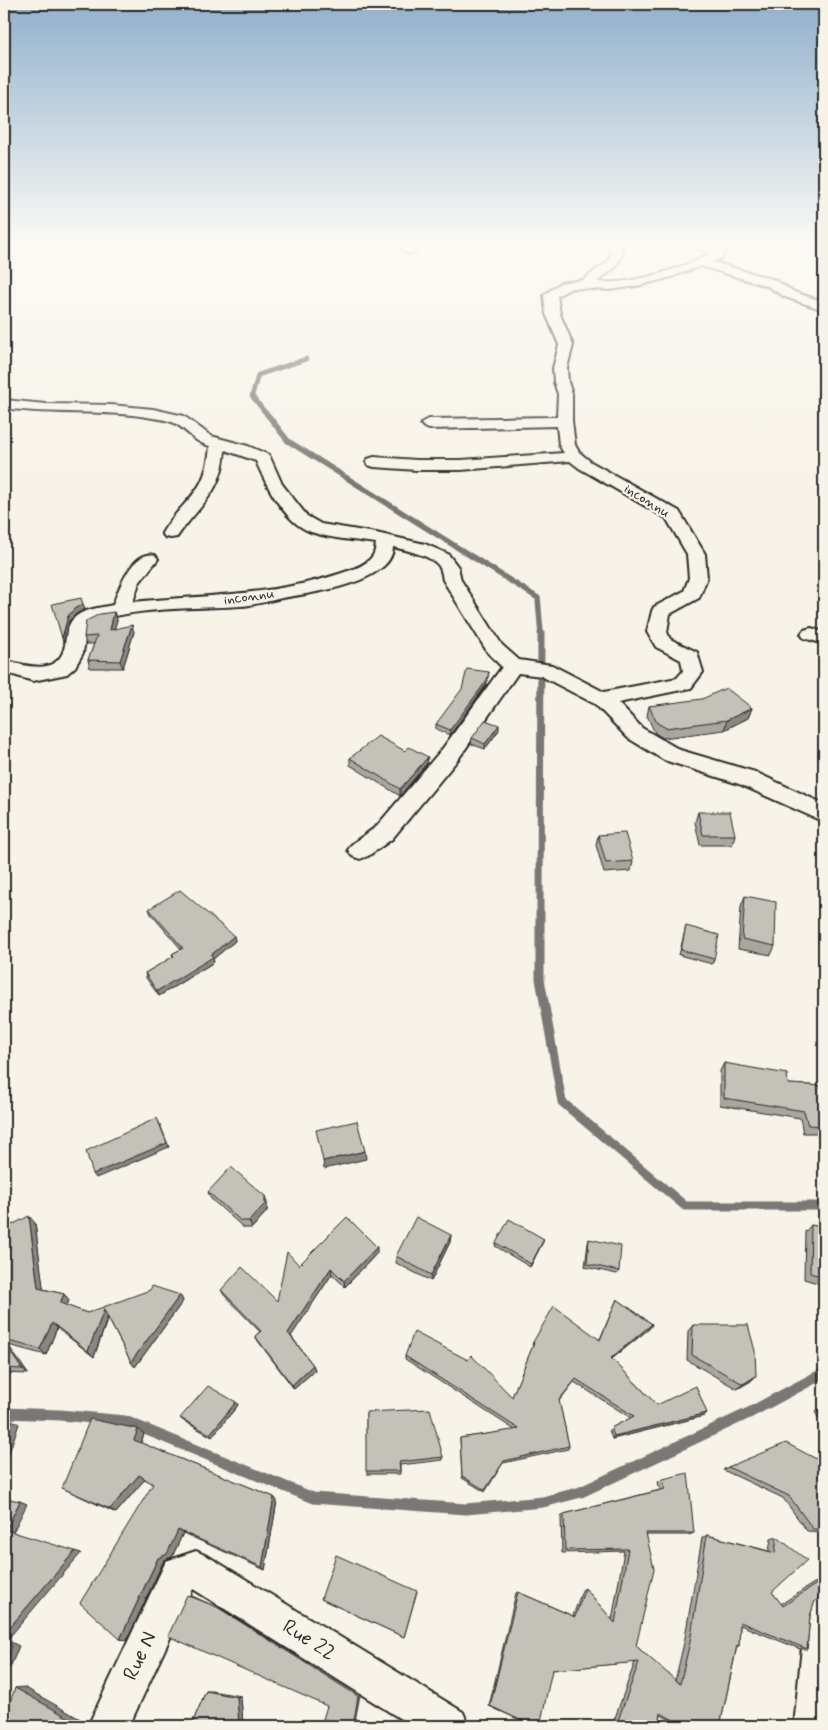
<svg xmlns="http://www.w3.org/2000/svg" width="828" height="1730" viewBox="0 0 828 1730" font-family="Mynerve,sans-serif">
	<rect width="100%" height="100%" fill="#f7f3e8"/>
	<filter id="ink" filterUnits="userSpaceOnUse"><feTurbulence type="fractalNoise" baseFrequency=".02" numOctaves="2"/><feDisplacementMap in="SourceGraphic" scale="10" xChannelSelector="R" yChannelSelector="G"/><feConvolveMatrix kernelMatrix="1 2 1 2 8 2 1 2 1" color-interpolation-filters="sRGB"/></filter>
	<g filter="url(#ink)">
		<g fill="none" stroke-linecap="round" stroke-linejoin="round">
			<!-- stream-far4 -->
			<path stroke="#7a7874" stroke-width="4.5" d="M268,416L252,396L258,375L306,359"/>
			<!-- stream-far3 -->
			<path stroke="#7a7874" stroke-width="5.5" d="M267,414L288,441L538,598L541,634"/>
			<!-- stream-far2 -->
			<path stroke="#7a7874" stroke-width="7" d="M540,914L541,633"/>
			<!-- stream-far1 -->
			<path stroke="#7a7874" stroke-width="9" d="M540,913V979L562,1102L685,1206H824"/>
			<!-- stream -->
			<path stroke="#7a7874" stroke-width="11" d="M4,1413L60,1415L125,1421L313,1498L466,1509L543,1502L581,1492L751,1412L824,1373"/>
			<defs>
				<path id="minor" d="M398,244H411L416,250L410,254L406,253Z
					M608,244H620L623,253L616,267L597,282C633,285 680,269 712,253L693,247L691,244C704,244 716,242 725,252L720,259L713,262L775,280L794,292L824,302V310L785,297L767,286L701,266L668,278L637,286L609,290L572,288L557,296L560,314L573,345L567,368L568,382L572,394V421L575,445L579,452L591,462L679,511L705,554L707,578L699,598L670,614L667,632L670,639L697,652L703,672L691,688L618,703L642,728L680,750L755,772L824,804V822L739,784L664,760L628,738L595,704L541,676L518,673L459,758L392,839L368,856L360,859L352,856L348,850L352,844L376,827L443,748L502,667L488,653L443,580C442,576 442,572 440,568C435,556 405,550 393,547C393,556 387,564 380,569C357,587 311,593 282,598C269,601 255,605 241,606C200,609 121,606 87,627L83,653L75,667L67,674L33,681L4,672V660C26,666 59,677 65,645C66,636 67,626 73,619C82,609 100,608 113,605C119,588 133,550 155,555L158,559L139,583L133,602C203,595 274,596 342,573C351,570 362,567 369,560C375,555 375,550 376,543C355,540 331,539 311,532C285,523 266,485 256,461L225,450C222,493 200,504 177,537L171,538L165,537L162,533C185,496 206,496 210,446C194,442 191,434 178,425C172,421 161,419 153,418C104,409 53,415 4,408V400L46,404L111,405L153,409L184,416L211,436L248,446L269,455L282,484L307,516L321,524L376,533L425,544L448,554L458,567L461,580L502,645L519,660L552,665L604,692L677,678L683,671L681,660L656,647L647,632L652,611L654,607L684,591L689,578L687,554L666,518L579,468L570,461L461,470H417L374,467L368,465L366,462L368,459L374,457L417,460H461L564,453L559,445L557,426L429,429L424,427L421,424L424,421L429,419L557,417L558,394L554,382L553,368L559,345L546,314L544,295L560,283L583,280L607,262L611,253Z
					M811,628L824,632V644L804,638L801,634L804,630Z
					M196,1551L209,1557L463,1712L469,1726H412L193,1589L129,1726H88L166,1561Z
					M824,1598V1726H794L805,1617L810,1603Z"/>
			</defs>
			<!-- minor casing -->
			<use href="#minor" stroke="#2b2b2b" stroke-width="4"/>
			<!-- minor -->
			<use href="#minor" fill="#f7f3e8" fill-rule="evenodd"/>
		</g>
		<!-- wall -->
		<path fill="#a9a69f" stroke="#2b2b2b" d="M114,612L117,620L114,629L134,632L123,668H90L88,660L94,644H86L84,637Z
			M489,672L486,685L450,735L436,729V724Z
			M649,706L752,708L748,718L724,730L663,738L655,733L647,716Z
			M499,730L485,749L471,744L472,738Z
			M350,758L427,763L400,796L350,765Z
			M698,812L735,835L732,845H700L695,822Z
			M598,835L633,861L631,871L604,873L596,845Z
			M745,896L775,946L771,955L738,949L741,906Z
			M149,909L234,936L235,941L213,959L214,962L159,996L146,978L145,973L173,957L172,954L181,949L151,914Z
			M686,926L714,959L712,964L679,955Z
			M824,947V956L822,952Z
			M724,1063L788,1084L824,1086V1133H803L800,1118L720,1105V1071Z
			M208,1192L267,1203V1211L252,1228H244L211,1199Z
			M35,1223L43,1289L64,1294L69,1300L67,1306L87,1313L180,1295L183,1301L135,1367L131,1362L108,1318L94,1357L57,1328L46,1355L8,1345L28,1374L4,1373V1229Z
			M811,1225L824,1228V1285L804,1279L805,1232Z
			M451,1235L450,1242L431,1281L396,1263V1256Z
			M544,1239L530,1267L495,1246L496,1243Z
			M589,1239L619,1271L617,1274L585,1267L588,1243Z
			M377,1253L345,1287L332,1274L291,1336L313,1365L315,1370L294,1389L258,1341L255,1336L260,1332L224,1295L221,1290L277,1301L299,1265Z
			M617,1299L652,1324L650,1328L612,1359L657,1405L707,1413L704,1416L612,1439L609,1430L611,1428L631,1418L574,1382L559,1401L569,1446L568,1449L503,1463L485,1492L462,1478L460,1438L515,1430L405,1359V1356L512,1397L533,1346L532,1345L533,1342L600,1339Z
			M693,1325L751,1381L737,1389L687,1360L688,1331Z
			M236,1402L238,1405L212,1437L182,1420L180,1418Z
			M824,1407V1427L815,1412Z
			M366,1412L443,1457V1460L400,1465V1474H367Z
			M144,1434L141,1443L274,1497L277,1501L265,1570L183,1533L172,1557L164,1560L127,1640L120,1639L153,1484L145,1479L116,1513L62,1488Z
			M824,1463V1532L807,1531L783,1498L723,1470L728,1467Z
			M663,1479L694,1533L689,1535H646L636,1646L675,1681L684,1643L702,1538L707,1535L769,1551L771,1539L777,1537L772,1592L781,1604L814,1583L821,1581L810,1616L807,1649H800L740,1625L739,1646H737L720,1726H681L661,1715L659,1726H612L635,1662L552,1670L533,1726L489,1706L516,1593L518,1592L573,1616L582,1590L585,1588L612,1620L624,1551L562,1553L561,1517L564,1514L660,1490L658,1482Z
			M417,1591L404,1637L321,1599Z
			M206,1691H211L241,1696L243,1726H191Z"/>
		<!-- shaded-wall -->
		<path fill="#898782" stroke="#2b2b2b" d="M83,604L85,609L76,614L69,621L63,643L62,638L68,616L74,609Z
			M114,612L117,620L112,638L110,630Z
			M132,625L134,632L123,668L120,661Z
			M489,672L486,685L450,735V730Z
			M752,708L748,718L724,730L727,720Z
			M499,725V730L485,749V744Z
			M428,757L427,763L400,796V789Z
			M234,936L235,941L213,959L214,962L159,996L157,991L211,955Z
			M159,1122L169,1147L96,1178L93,1174Z
			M365,1151L366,1159L324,1169L323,1161Z
			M265,1196L267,1203V1211L252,1228L249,1221Z
			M29,1216L35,1223L44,1294L38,1288Z
			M451,1235L450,1242L431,1281V1275Z
			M544,1239L543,1242L530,1267L531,1264Z
			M377,1247V1253L345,1287L344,1281Z
			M331,1268L332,1274L290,1338L288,1333Z
			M64,1294L69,1300L66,1309L60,1303Z
			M180,1295L183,1301L135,1367L131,1362Z
			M104,1310L108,1316L94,1357L88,1351Z
			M52,1323L57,1328L46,1355L40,1349Z
			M652,1324L650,1328L609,1361L611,1358Z
			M4,1342L8,1345L28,1374L22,1369L4,1343Z
			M313,1365L315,1370L294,1389L292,1385Z
			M756,1376L751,1381L737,1389L743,1384Z
			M236,1402L238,1405L212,1437L210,1434Z
			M707,1413L704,1416L612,1439L614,1436Z
			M12,1420L19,1424L4,1467V1443Z
			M138,1429L144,1434L140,1445L134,1440Z
			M139,1475L145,1479L116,1513L110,1509Z
			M274,1497L277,1501L265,1570L262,1567Z
			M20,1501L27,1504L13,1532L6,1530Z
			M178,1530L183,1533L172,1557L164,1560L127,1640L120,1639L158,1558Z
			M75,1551L81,1553L7,1640L19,1646L10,1668H4V1634Z
			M192,1596L221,1609L360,1695L354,1726H353Z
			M24,1687L87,1723V1726H79L15,1688Z
			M241,1696L243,1726H239L237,1697Z"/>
		<!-- building -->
		<path fill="#c4c1b9" stroke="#2b2b2b" d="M81,598L83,604L74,609L68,616L62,638L52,604Z
			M114,612L110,630L132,625L120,661L88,660L97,636L84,637L86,621L100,614Z
			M467,669L489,672L487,680L450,730L436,724L462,689Z
			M726,688L752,708L727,720L666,728L657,723L649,706L702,699Z
			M485,720L499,725L485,744L472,738Z
			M378,736L405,751L409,747L428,757L400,789L350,758Z
			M698,812H730L735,835H703Z
			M625,833L633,861L606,863L598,835Z
			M180,890L234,936L211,955L213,957L157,991L145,973L174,956L172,954L183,948L149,909Z
			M745,896L776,902L775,946L742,939Z
			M686,926L719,935L714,959L681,950Z
			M724,1063L787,1074L788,1084L824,1086V1126L808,1125L804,1111L724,1098Z
			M157,1118L167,1143L93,1174L86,1151Z
			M357,1121L365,1151L323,1161L316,1130Z
			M231,1167L265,1196V1204L249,1221H241L208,1192Z
			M29,1216L38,1288L64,1294L60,1303L87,1313L150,1290L152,1286L180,1295L131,1362L104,1310L88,1351L52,1323L40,1349L4,1340V1229Z
			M347,1217L377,1247L344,1281L331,1268L288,1333L313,1365L292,1385L255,1336L261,1331L221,1290L242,1267L277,1301L287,1252L299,1265Z
			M416,1217L451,1235L431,1275L396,1256Z
			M509,1219L544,1239L531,1264L496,1243Z
			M811,1225L824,1228V1277L810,1273Z
			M589,1239L621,1246L619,1271L587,1264Z
			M617,1299L652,1324L611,1358L657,1405L696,1386L707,1413L614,1436L611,1428L634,1416L576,1379L559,1400L569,1446L504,1461L485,1490L462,1476L460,1438L519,1429L405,1356L414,1332L468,1360L471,1355L512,1397L534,1343L533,1342L554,1306L600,1340Z
			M693,1325H748L755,1351L756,1376L743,1384L692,1355Z
			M4,1343L22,1369L4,1368Z
			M208,1386L236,1402L210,1434L180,1418Z
			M824,1407V1412L822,1408Z
			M430,1409L443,1457L399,1462L400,1471H366V1412Z
			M4,1419L12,1420L4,1443Z
			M90,1419L138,1429L134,1440L274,1497L262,1567L178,1530L167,1554L158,1558L120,1639L80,1603L153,1484L139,1475L110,1509L62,1488Z
			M786,1443L824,1463V1529H813L789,1496L728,1467Z
			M688,1473L694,1533H646L654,1569L636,1646L680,1684L690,1642L707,1535L775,1553L777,1537L807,1560L772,1592L783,1606L821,1581L819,1599L815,1601L810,1616L807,1649L740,1622L739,1646L737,1645L720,1726H684L661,1713L659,1726H616L639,1662L552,1670L540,1726H533L490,1706L518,1592L575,1617L585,1588L615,1623L628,1549L565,1550L564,1514L665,1489L663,1479Z
			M4,1498L20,1501L6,1530L75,1551L4,1634Z
			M336,1555L417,1591L404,1637L321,1599Z
			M187,1595L217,1607L358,1696L353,1726H348L323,1719L327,1706L168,1636Z
			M4,1642L12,1646L4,1665Z
			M15,1688L80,1724L79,1726H4V1719Z
			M206,1691L237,1697L239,1726H191Z"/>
	</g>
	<!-- sky -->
	<linearGradient id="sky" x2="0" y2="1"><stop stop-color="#91b1cd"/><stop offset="0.5" stop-color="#fbfaf5"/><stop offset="1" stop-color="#fbfaf5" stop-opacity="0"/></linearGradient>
	<rect width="828" height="486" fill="url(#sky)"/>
	<g text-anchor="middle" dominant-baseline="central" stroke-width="4.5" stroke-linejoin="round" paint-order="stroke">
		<!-- far-street labels -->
		<g font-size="15" fill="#2b2b2b" stroke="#f7f3e8">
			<text transform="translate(647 501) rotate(32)">inconnu</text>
			<text transform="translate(249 597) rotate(-8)">inconnu</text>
		</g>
		<!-- near-street labels -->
		<g font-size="21" fill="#2b2b2b" stroke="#f7f3e8">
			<text transform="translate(309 1640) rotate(32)">Rue 22</text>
			<text transform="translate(140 1656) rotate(-65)">Rue N</text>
		</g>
	</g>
	<!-- margin -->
	<rect width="828" height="1730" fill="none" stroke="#f7f3e8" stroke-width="20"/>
	<rect x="10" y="10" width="808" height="1710" fill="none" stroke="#2b2b2b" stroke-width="2" filter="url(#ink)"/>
</svg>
